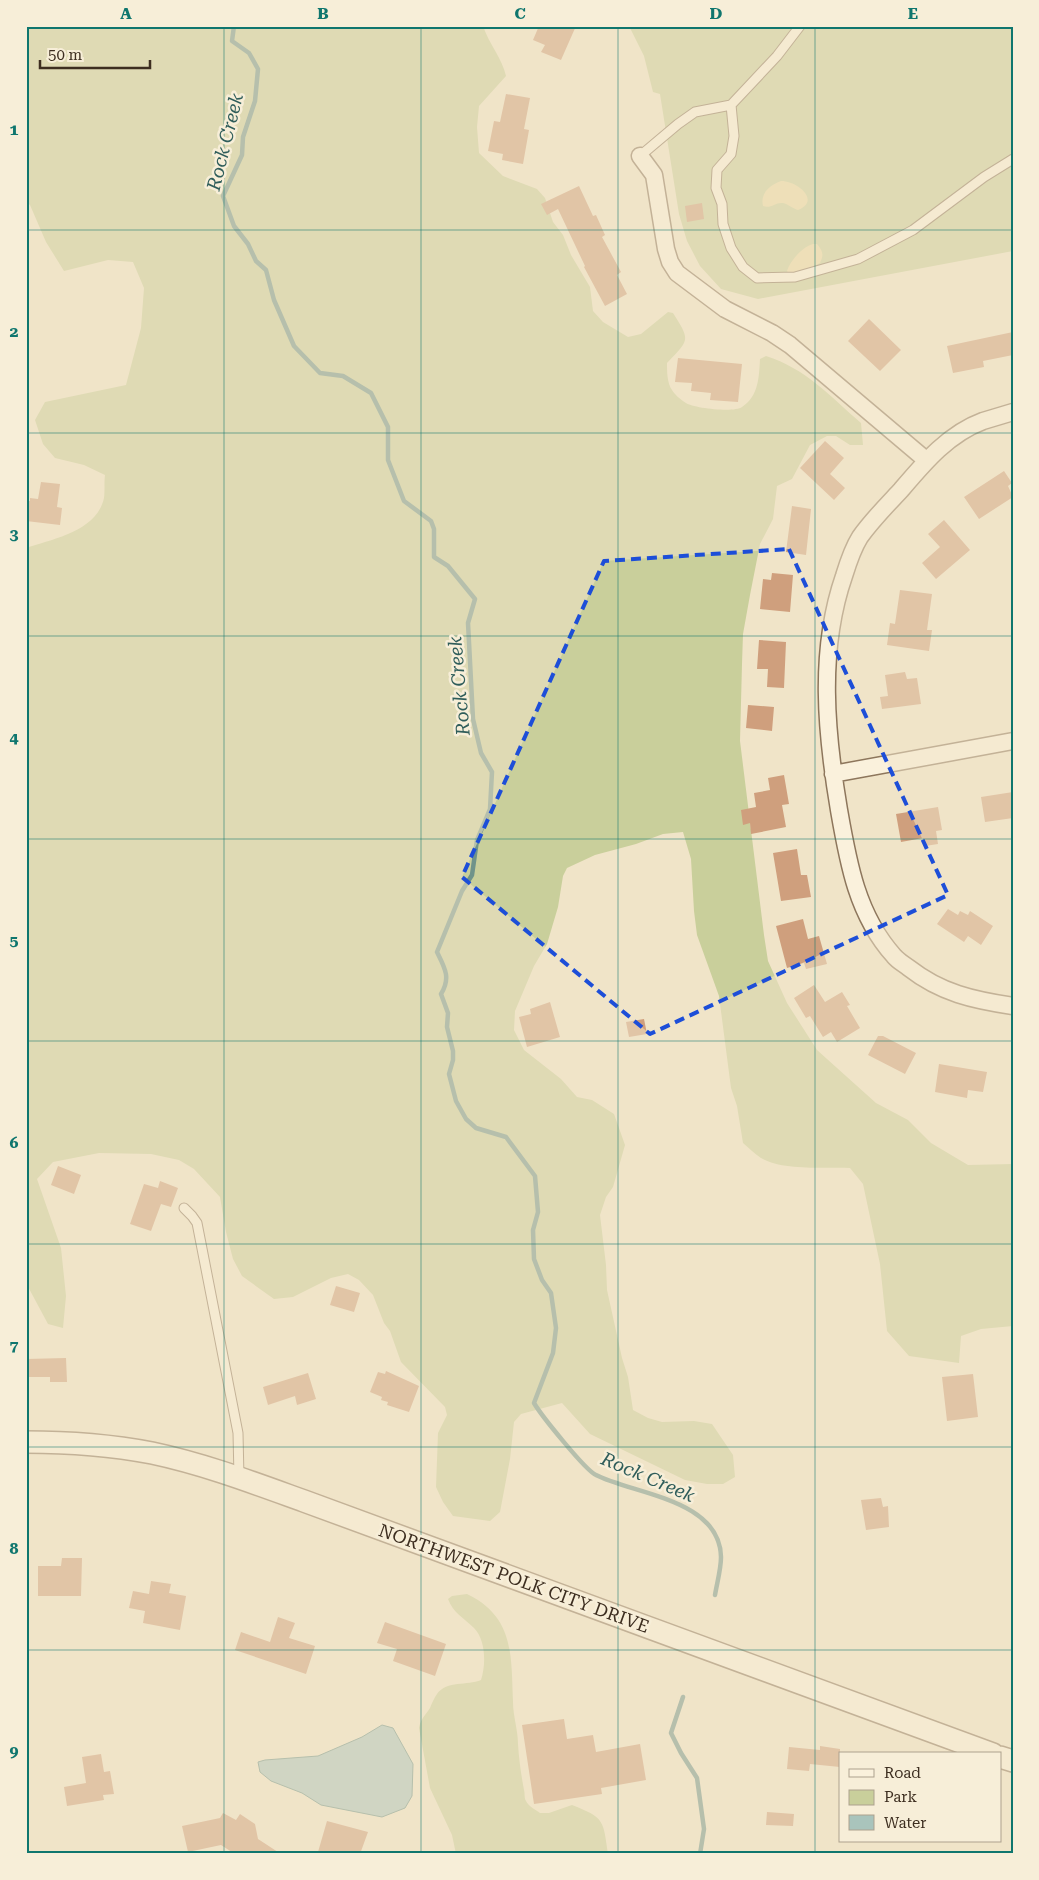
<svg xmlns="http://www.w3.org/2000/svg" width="1039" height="1880" viewBox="0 0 1039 1880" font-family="'Roboto Serif',serif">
	<rect width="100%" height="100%" fill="#f0e4c8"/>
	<!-- green -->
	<path fill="#c9cf9b" d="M26,26H483C489,44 502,58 506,76L479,106L477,127L479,153L503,176L537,189L545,198L553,222L563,235L571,255L590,287L593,311L603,322L628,337L641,334L668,312L673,313C691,341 689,340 667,363C667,371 667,383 672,390C674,394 681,400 686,403C693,408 734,413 742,407C759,396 759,376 760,359L766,356C805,368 831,397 861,423L863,445H850L836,436H827L810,445L792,479L777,486L773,519L760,544L750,595L743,634L742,664L740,741L764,935L768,961L787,1003L817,1050L876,1103L908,1120L931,1143L968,1165L1013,1164V1326L981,1329L961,1336L959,1363L909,1356L887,1331L880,1264L863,1184L850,1168C825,1167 782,1171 761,1158C755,1154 749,1148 743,1143L737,1106L731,1088L719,996L697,935L694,911L691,859L683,832L663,834L636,844L595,855L567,868L563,876L558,907L547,944L534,966L515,1011L514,1030L524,1050L561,1079L577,1097L592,1100L614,1114L625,1145L613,1187L606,1197L600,1215L606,1265L607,1290L622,1358L628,1377L633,1410L648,1418L662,1422L694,1421L712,1424L733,1455L735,1477L723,1484H707L685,1480L590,1434L562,1403L521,1414L514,1422L510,1459L500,1512L490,1521L453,1516L443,1502L436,1487L438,1433L447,1415L445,1407L401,1362L390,1331L384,1323L373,1295L359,1280L348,1274L331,1278L293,1297L274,1299L242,1276L233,1259L226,1232L220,1197L194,1169L179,1160L151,1154L99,1153L53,1162L37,1179L61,1248L66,1296L63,1328L48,1324L26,1283V548C53,539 97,531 104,498C105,491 104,482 105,475L84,465L55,458L43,444L35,420L45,402L126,385L141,328L144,288L133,262L108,260L64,271L46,242L30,205L26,202Z
		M629,26H1013V251L758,299L721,289L700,266L687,241L679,214L660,94L653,92L644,56Z
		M467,1594C515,1617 511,1657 513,1702C513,1716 518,1730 518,1744C519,1760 521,1774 524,1790C525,1793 524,1798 526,1801C528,1806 536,1810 540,1813H549L572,1805C605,1818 603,1820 608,1854H456L452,1835L430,1788L419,1728C421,1718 425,1716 430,1708C432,1703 434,1698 437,1694C447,1680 467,1686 481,1680C486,1665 486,1640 474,1628C464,1618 453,1613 448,1599L452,1596Z"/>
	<!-- sand -->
	<path fill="#ecd9a5" d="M781,181C798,181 821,201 798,210C792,208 788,204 783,203C775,202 771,209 763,206C760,193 770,185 781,181Z
		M813,244H817C823,251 824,255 820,263L801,273L789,274L787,271C790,261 802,247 813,244Z"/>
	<!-- water -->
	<path fill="#a9c4bc" stroke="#6f938a" d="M382,1725L393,1728L413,1764L412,1796L405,1808L382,1817L321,1805L302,1793L271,1781L260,1772L258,1762L265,1760L318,1756L362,1737Z"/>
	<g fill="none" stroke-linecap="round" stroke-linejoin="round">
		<!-- stream -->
		<path stroke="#6f938a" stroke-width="4.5" d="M234,26L232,41L249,53L258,69L255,101L243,137L242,155L223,196L234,226L248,244L256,261L266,270L274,300L294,346L320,373L343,376L371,393L388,427V460L404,501L431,521L434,529V557L448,566L475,599L468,623L473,719L481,753L492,772L490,809L477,840L472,875L462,891L437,952C445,968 451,978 441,994L448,1013L447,1027L453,1051V1060L449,1074L456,1101L466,1119L476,1128L506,1137L535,1176L538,1212L533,1230L534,1259L542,1280L551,1293L556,1328L553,1353L534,1403C541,1415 585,1470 596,1475C633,1494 720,1499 721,1557C721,1569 717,1583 715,1595
			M683,1697L671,1733L681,1753L697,1778L704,1829L700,1854"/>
	</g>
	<!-- building -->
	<path fill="#cf9f7d" d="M539,26H576L561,60L541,52L545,45L533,40Z
		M506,94L530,98L524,129L529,130L523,164L502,160L503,154L488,151L494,121L500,122Z
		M579,186L593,216L596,215L605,235L602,237L621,272L617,275L627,294L605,306L584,267L585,266L558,209L547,215L541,204Z
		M702,203L704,219L687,222L685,206Z
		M869,319L901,350L880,371L848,341Z
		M1013,332V355L983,361L984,367L953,373L947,346Z
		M678,358L742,364L738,402L710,400L711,393L691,391L692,383L675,382Z
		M825,441L844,458L830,474L845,488L834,500L800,468Z
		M1004,471L1012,483L1008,486L1013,497L979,519L964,497Z
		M41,482L60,484L57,507L62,508L60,525L26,521V501H30V498L38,499Z
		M792,506L811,509L806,555L786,552Z
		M944,520L970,550L936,579L922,563L940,547L928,534Z
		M772,573L793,575L790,612L760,609L763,579L771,580Z
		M900,590L932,594L927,630H932L929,651L887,645L890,623L895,624Z
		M759,640L786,642L784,688L767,687L768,669H757Z
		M905,672L907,679L917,678L921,704L882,709L880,697L888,696L885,675Z
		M748,705L774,707L772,731L746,728Z
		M784,775L789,804L782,805L786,827L751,834L750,823L743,825L741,810L756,807L754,793L770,790L768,778Z
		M1013,792V818L985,822L981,797Z
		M938,807L942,830L936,831L938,844L925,846L923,838L901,842L896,814Z
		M797,849L801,875H807L811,897L781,901L773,853Z
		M948,909L958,915L960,911L968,915L970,911L993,926L981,945L968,936L964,942L937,924Z
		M803,919L808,939L819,936L827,964L806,969L804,963L787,968L776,926Z
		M814,985L825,1002L842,992L850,1005L847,1006L860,1028L837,1042L831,1032L823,1037L810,1016L806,1018L794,998Z
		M550,1002L560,1037L527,1047L519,1017L531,1014L530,1009Z
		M644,1019L647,1034L629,1037L626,1022Z
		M878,1036H883L916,1053L905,1074L868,1055Z
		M939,1064L987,1072L983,1092L968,1090L967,1098L935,1092Z
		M58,1166L81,1175L74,1194L51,1185Z
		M160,1181L178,1188L171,1207L161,1204L151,1231L130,1224L144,1184L158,1188Z
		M336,1286L360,1293L354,1312L330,1305Z
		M66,1358L67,1382H50V1377H26V1359Z
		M386,1371L419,1386L409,1412L387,1405L388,1402L381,1400L382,1397L370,1392L378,1372L385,1374Z
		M308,1373L316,1399L297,1405L295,1396L268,1405L263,1387Z
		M973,1374L978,1417L947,1421L942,1377Z
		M881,1498L883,1507L888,1506L889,1527L866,1530L861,1500Z
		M62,1558H82L81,1596H38V1566H61Z
		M151,1581L171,1584L169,1593L186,1596L180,1630L143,1623L145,1611L129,1608L133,1591L149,1594Z
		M278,1617L295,1623L289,1638L315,1646L306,1674L235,1650L241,1632L270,1642Z
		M385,1622L446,1644L435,1676L393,1661L397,1649L377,1643Z
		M564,1719L567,1739L593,1735L596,1752L640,1744L646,1780L601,1788L602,1794L534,1804L522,1725Z
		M820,1746L840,1749V1767L810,1764L809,1771L787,1769L789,1747L820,1750Z
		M101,1754L104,1772L110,1771L114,1794L103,1795L104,1800L67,1806L64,1787L86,1783L82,1757Z
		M767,1812L794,1814L793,1826L766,1825Z
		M223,1813L236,1820L240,1814L255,1824L258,1839L281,1854H235L221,1845L188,1852L182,1826L220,1818Z
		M327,1821L368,1832L360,1854H324L318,1852Z"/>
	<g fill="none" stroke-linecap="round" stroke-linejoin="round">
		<defs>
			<path id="service" d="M731,105L734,136L731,154L717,170L716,188L722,204L723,224L731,248L743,267L757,278L795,277L858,259L913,230L984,177L1013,159
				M640,156L678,124L695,112L731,105L777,56L800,26
				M184,1208L192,1216L197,1223L238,1433L239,1478"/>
			<path id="minor" d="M640,156L654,175L666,249L670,262L677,273L725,309L772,333L790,345L926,460
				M1013,412C1003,415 993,418 983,421C948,434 924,463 901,490C887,505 872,520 860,537C853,548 848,563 844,576C818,651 826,733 839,810C848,862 857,915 894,956C898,961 904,964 909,968C941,993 973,1000 1013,1006
				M833,774L1013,741"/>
			<path id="tertiary" d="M26,1442C68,1442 110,1445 152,1453C204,1464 254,1483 304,1501L993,1754
				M1000,1757L1013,1761"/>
		</defs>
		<!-- service casing -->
		<use href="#service" stroke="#8d765c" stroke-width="11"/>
		<!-- minor casing -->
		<use href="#minor" stroke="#8d765c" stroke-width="19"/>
		<!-- tertiary casing -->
		<use href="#tertiary" stroke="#8d765c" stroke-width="24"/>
		<!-- service -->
		<use href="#service" stroke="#faf1dc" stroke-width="9"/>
		<!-- minor -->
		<use href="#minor" stroke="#faf1dc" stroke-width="16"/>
		<!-- tertiary -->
		<use href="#tertiary" stroke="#faf1dc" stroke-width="21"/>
	</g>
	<!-- marked area -->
	<path d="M0 0H1039V1880H0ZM789,549L948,895L650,1034L462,877L604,561Z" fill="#f0e4c8" fill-opacity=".55" fill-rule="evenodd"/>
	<path fill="none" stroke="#1d4ed8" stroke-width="4" stroke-dasharray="10 6" stroke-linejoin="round" d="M789,549L948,895L650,1034L462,877L604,561Z"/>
	<!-- grid -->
	<path fill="none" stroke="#0f766e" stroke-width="1" stroke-opacity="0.55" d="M224,26V1854M421,26V1854M618,26V1854M815,26V1854M26,230H1013M26,433H1013M26,636H1013M26,839H1013M26,1041H1013M26,1244H1013M26,1447H1013M26,1650H1013"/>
	<g text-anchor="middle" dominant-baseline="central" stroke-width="5" stroke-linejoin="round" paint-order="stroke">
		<!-- street labels -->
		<g font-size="18" fill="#3d2e20" stroke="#f7eed8">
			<text transform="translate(514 1578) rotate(20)">NORTHWEST POLK CITY DRIVE</text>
		</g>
		<!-- water labels -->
		<g font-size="19" font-style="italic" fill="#2f5d5a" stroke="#f7eed8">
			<text transform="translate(225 142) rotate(-76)">Rock Creek</text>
			<text transform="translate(459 686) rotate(-95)">Rock Creek</text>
			<text transform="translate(648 1477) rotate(23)">Rock Creek</text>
		</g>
	</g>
	<!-- border -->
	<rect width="1039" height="1880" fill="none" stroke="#f7eed8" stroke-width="55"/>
	<!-- legend -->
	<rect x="839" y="1752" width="162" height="90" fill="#f7eed8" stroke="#ada18e"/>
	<rect x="849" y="1769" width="25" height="8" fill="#faf1dc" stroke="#ada18e"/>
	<text x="884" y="1778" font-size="15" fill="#3d2e20">Road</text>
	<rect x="849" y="1790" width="25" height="15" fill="#c9cf9b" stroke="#ada18e"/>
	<text x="884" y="1802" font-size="15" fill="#3d2e20">Park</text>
	<rect x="849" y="1815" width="25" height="15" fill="#a9c4bc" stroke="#ada18e"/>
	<text x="884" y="1828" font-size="15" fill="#3d2e20">Water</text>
	<!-- scale -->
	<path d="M40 60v8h110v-8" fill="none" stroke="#3d2e20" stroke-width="2.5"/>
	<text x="48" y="60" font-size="15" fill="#3d2e20" stroke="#f7eed8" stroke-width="4" paint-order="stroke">50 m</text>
	<rect x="28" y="28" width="984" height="1824" fill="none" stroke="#0f766e" stroke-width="2"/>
	<g font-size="16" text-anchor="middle" font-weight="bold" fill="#0f766e">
		<text x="126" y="19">A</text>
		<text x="323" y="19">B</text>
		<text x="520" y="19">C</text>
		<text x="716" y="19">D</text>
		<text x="913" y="19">E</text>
		<text x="14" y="135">1</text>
		<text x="14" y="337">2</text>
		<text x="14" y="540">3</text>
		<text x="14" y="743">4</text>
		<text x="14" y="946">5</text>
		<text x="14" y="1148">6</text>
		<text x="14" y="1351">7</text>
		<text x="14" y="1554">8</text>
		<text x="14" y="1757">9</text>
	</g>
</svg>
